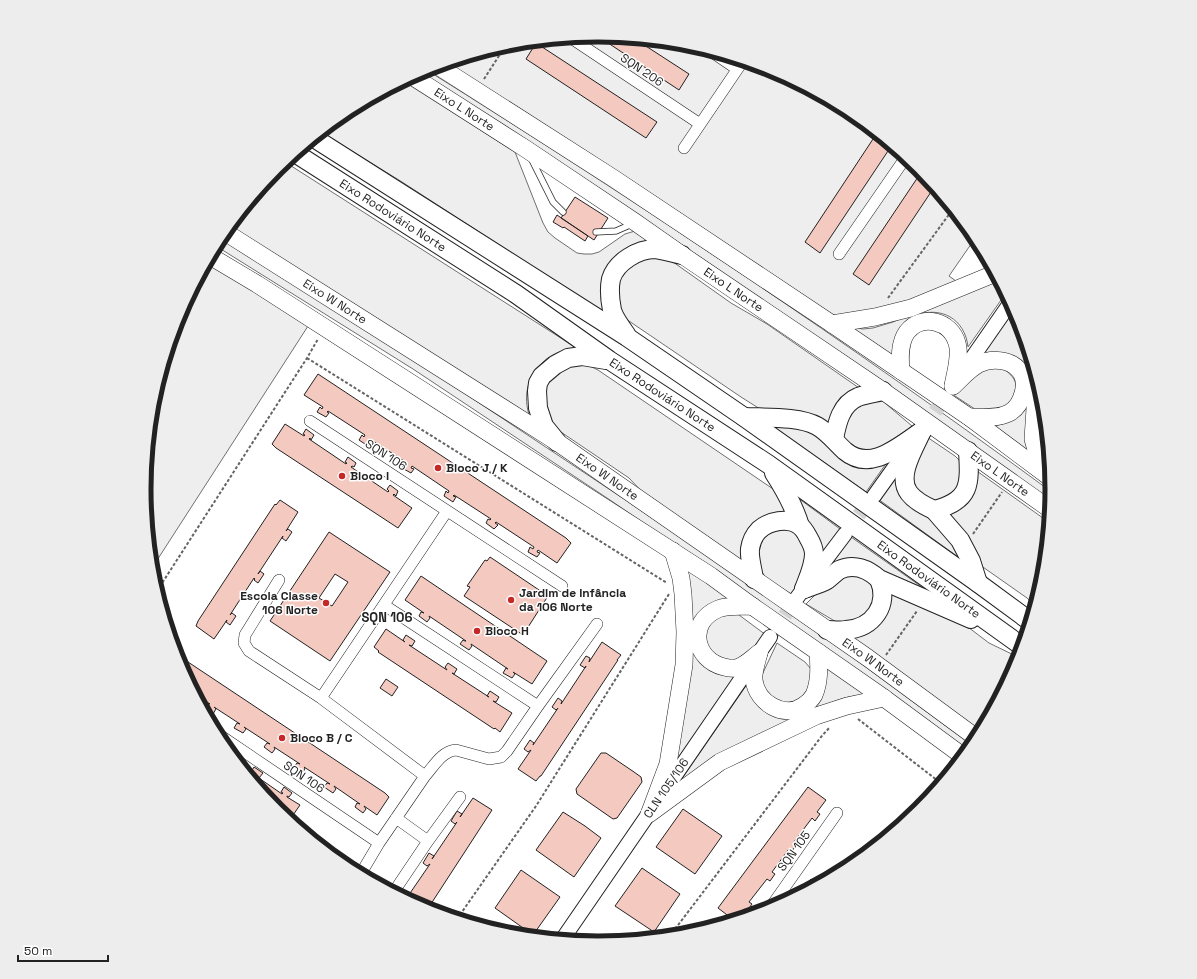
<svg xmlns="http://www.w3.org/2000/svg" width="1197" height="979" viewBox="0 0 1197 979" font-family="'Space Grotesk',sans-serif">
	<rect width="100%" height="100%" fill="#fff"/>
	<!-- green -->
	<path fill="#eee" stroke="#6f6f6f" d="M599,35L687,44L773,70L851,112L920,168L976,237L949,276L956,281L916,302L834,321L444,64L510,44Z
		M425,69C640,203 849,343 1053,493L1052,503L827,344L665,233L419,73Z
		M403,81L515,152L543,223L548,232L555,238L577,253L584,254H592L599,252L625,234L635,231L651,242L602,289L601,298L606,314L402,182L321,132L346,111Z
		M285,162L578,349C574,349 570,349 566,350C556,352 548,357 542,363C525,381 523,399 531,421L228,228L277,168Z
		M220,238L416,361L624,499L821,634L973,746L967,753L758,601L610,500L413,369L216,246Z
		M666,257L731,303L767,324L862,390L830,424L760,409L741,397L626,319L622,314L615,285L635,260Z
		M208,261L310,323L152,568L144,489L153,401L179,315Z
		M997,275L1006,293L968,347C965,319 941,305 914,316L897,363L843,326L863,329L873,328L893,322Z
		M1013,306L1018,316L1032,359L1029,402L1030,458L994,426L1002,424L1009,421L1025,377L979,356Z
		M574,363L590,366L598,370L776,491L792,517H772L749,566L647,497L629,478L552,426L539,399L555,369Z
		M1001,367C1021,381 1017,386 1010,406L981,413L952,394L980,368Z
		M879,398L912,426L879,452L869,456L843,442L844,411Z
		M771,425L811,429L843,457L890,458L866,492Z
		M927,437L955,456L959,460L962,466L963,486L943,504L917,495L911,475Z
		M901,466L934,519L965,562L878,499Z
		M974,469L1050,523L1044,578L1036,607L1027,598L980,565L943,513Z
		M794,495L840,529L815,565Z
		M780,526L800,533L808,556L793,595L767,579L759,568L757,543Z
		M851,537L936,597L889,576L826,572Z
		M681,565L735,601H727L695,643L741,673L670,771L675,751Z
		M856,573L873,584L875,609L843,626L806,604L827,583Z
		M884,587L960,621L989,643L1020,658L1018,664L980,735L848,637L857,636Z
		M735,612L766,635L742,661H720L706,644V629L712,618Z
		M777,643L805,662L811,669L812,688L793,705L768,698L761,677Z
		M823,665L867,696C848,694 833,702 817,709L679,783L750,680L751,687L798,713Z"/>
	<!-- building -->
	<path fill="#f3c9c0" stroke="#222" fill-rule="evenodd" d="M596,35L635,39L689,74L679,90Z
		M536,43L657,122L646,138L526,59Z
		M877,133L892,145L820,253L805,242Z
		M922,171L935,186L869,285L853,274Z
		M575,197L608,218L594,240L561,218Z
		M557,215L588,236L585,241L564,227L563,228L553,222Z
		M318,374L566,538L571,543L557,563L538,550L537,552L540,553L537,557L528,552L530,547L533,549L534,547L496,522L495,523L498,525L494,529L486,523L488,519L490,520L491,519L454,495L453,496L456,497L453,502L444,496L446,491L448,493L449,491L412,466L411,468L414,469L411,473L402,468L404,463L406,464L407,463L370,439L369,440L372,441L368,446L359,440L362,435L364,437L365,435L328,411L327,412L329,413L326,417L317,412L320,407L322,409L323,407L304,395Z
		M285,424L304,436L305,435L303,434L306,429L314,435L311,440L310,438L309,439L346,464L347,463L345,462L348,457L356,463L354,467L352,466L351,467L388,492L389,491L387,489L390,485L398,491L396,496L394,494L393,495L412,508L398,528L276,448L272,444Z
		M280,500L298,512L286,531L288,529L292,532L286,541L282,538L283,536L258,574L260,571L264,574L258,583L254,580L255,579L254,578L230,615L232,613L236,616L230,625L226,622L227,620L214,639L196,626L198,621L275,504L276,505Z
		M329,532L390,572L330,661L270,621ZM335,574L348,582L332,606L319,598Z
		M490,557L548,596L523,635L464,596L470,587L467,586L485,560L487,561Z
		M421,576L547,661L532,684L513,672L515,674L512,678L503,673L506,668L508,669L471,644L472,646L469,650L460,644L463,640L465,641H466L429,616L430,618L427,622L419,616L421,612L424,613L405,600Z
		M386,629L405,642L403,640L406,635L415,641L412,646L409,645L447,670L445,667L448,663L457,669L454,674L452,673L489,697L487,696L490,691L499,697L496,702L493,701L512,713L500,732L495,728L494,729L378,652L379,651L374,647Z
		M602,642L621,655L617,660H618L541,776H540L536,781L518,769L531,750L528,752L524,749L530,740L534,743L533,745L558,708L556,710L552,707L558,698L562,701L561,704L586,666L585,668L580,665L586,656L590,658L589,662Z
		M176,654L385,793L389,797L377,815L364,806L366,809L363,813L355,807L357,803L360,804L334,786L336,789L333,793L324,787L327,783L330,784L304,767L305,768L303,773L294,767L297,763L300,764L274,747L275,749L272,753L264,747L267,743L270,744L244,727L246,729L243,733L234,728L237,723L240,724L214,707L216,709L213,714L204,708L207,703L210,704L195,695L179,663Z
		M386,679L398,687L392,696L380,688Z
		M601,753H606L634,772L641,777L642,782L617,818L613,819L577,794L576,789Z
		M239,765L252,774L251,772L254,767L263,773L259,778L256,776L282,794L283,793L281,792L284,787L292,793L289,797L287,796V797L300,805L289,821L277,811Z
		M808,787L826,800L817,812L820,814L815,821L812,818L794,842L797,844L792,851L789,849L772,872L775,874L770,881L767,879L749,902L752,904L747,911L744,909L735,921L718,908Z
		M924,793L931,798L916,814L911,811Z
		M473,798L492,810L427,910L406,899L430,864L427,866L423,863L429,853L434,856L432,859L457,822L455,824L451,821L457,811L462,814L460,817Z
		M683,809L722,836L695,874L656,847Z
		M563,812L585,826L601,838L574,877L536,850Z
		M642,868L680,894L654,932L615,906Z
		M521,870L560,897L533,935L495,908Z
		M811,879L818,885L799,895Z"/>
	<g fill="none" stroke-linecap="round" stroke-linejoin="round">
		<!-- tertiary-tunnel -->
		<path stroke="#d3d3d3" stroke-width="14" stroke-dasharray="14 7" stroke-linecap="butt" d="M923,429L949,392
			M846,532L873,496
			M773,633L796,599"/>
		<defs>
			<path id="service" d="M531,158L553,202L563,212
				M596,232L616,231L632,224"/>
			<path id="minor" d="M571,38L700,124
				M709,50L737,69
				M684,148L743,61
				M839,254L906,157
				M310,421L562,586
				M279,580L245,635L244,643L249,651L321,698L425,776L379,843L360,875
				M384,605L538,706
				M321,698L447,511
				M215,732L379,843
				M425,776C434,766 442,751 456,750L489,759L501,757L507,751L538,706L597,624
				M396,818L428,841L460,797
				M393,893L428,841
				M768,911L837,813"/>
			<g id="tertiary">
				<path d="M961,374L1011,302"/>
				<path d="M874,496L909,447"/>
				<path d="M796,599L845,534"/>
				<path id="s1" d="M562,940L770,637"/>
			</g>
			<g id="primary">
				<path d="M438,66L613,178L832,324L969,417L1052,479"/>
				<path id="s2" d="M412,76L526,149L635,222L682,255L883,391L1051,510"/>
				<path id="s3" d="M225,232L557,442L868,658L978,739"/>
				<path d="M210,256L257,284L711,576L752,606L884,698L964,757"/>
				<path d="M832,324L875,317L911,308L996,273"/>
				<path d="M901,371C900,359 899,343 907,332C922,313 951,321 957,343C961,356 955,373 953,386"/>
				<path d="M1037,378L1033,439L1038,457L1046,474"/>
				<path d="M953,386C961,379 969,369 979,364C991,358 1010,359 1019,370C1030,382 1022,406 1009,413C997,419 982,417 969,417"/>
				<path d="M752,606C741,607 728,605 718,609C687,622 694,660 724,667C728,668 732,669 736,668C745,666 752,658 759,653"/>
				<path d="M759,653C757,661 753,672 754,680C757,703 784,719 803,706C808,703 811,700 814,695C820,681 819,666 818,652"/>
				<path d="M650,812L668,764L684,665L685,632L683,594L681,578L673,551"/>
				<path d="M649,814L720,762L816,716L847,706L884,698"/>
			</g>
			<g id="trunk">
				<path d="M314,138L627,337L744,417L978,583L1031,622"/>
				<path id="s4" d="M295,153L516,294L609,360L768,464L1023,647"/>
				<path d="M626,334C621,327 614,318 612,310C610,300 609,289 611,279C616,262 638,249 655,249C664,250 673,253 682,255"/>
				<path d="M744,417C766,418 799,416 817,426C828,432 836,443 845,451C871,473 900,445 922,431"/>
				<path d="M922,431C915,447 896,476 909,493C915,501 925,506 934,510C971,501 970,484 968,451"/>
				<path d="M834,439C837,423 841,404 858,397C866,394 875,393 883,391"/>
				<path d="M557,442L544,426L538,408L537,391L538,383L542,376L555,365L568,358L582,356L606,360"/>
				<path d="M774,473C785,490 794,506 800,526"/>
				<path d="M934,510L960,540L971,561L978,583"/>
				<path d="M754,579C753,570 749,559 750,549C751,542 754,535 759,530C769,521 788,517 799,525C803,528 806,533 808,537C811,542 814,548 814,554C814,566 808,578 804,589"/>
				<path d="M804,589C812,586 820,584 827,580C831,577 835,573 839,570C854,563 868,569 879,579L971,619"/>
				<path d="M827,630C833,630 840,631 846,630C873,628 890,605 879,579"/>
			</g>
		</defs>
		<!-- service casing -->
		<use href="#service" stroke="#222" stroke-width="7"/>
		<!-- minor casing -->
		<use href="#minor" stroke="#222" stroke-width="12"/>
		<!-- tertiary casing -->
		<use href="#tertiary" stroke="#222" stroke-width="16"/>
		<!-- primary casing -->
		<use href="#primary" stroke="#222" stroke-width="18"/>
		<!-- trunk casing -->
		<use href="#trunk" stroke="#222" stroke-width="20"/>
		<!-- path -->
		<path stroke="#646464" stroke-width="2" stroke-dasharray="3 2" stroke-linecap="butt" d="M484,79L506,45
			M888,298L953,209
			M307,358L667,583
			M973,534L1002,492
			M157,591L307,358L318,339
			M886,655L917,611
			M858,719L942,784
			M457,919L536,806L669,594
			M669,937L821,737L830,727"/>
		<!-- service -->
		<use href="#service" stroke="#fff" stroke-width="5.5"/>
		<!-- minor -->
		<use href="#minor" stroke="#fff" stroke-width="11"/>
		<!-- tertiary -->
		<use href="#tertiary" stroke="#fff" stroke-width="14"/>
		<!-- primary -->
		<use href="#primary" stroke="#fff" stroke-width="17"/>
		<!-- trunk -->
		<use href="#trunk" stroke="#fff" stroke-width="18"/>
	</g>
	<!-- markers -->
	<g fill="#c62828" stroke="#fff" stroke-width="1.5">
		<circle cx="438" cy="468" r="4"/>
		<circle cx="342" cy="476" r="4"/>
		<circle cx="511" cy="600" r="4"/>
		<circle cx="326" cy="603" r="4"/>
		<circle cx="477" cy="631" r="4"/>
		<circle cx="282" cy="738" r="4"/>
	</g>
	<g text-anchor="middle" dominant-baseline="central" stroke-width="3" stroke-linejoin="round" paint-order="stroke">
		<!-- street labels -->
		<g font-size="12" fill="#222" stroke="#fff">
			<text transform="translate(642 70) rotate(34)">SQN 206</text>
			<text stroke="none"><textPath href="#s2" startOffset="62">Eixo L Norte</textPath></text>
			<text stroke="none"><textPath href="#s4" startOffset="116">Eixo Rodoviário Norte</textPath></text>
			<text stroke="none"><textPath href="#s2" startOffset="386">Eixo L Norte</textPath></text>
			<text stroke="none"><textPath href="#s3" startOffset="130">Eixo W Norte</textPath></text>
			<text stroke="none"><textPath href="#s4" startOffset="440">Eixo Rodoviário Norte</textPath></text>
			<text transform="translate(386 455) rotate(33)">SQN 106</text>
			<text stroke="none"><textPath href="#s2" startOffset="710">Eixo L Norte</textPath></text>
			<text stroke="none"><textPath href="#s3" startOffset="454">Eixo W Norte</textPath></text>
			<text stroke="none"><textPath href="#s4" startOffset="764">Eixo Rodoviário Norte</textPath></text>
			<text stroke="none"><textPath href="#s3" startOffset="778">Eixo W Norte</textPath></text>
			<text transform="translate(304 777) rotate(34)">SQN 106</text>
			<text stroke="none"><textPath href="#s1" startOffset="184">CLN 105/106</textPath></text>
			<text transform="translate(794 851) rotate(-54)">SQN 105</text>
		</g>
		<!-- poi labels -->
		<g font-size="12" font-weight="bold" fill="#222" stroke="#fff" text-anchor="start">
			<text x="446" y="468">Bloco J / K</text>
			<text x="350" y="476">Bloco I</text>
			<text x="519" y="593">Jardim de Infância<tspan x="519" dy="14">da 106 Norte</tspan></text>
			<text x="318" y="596" text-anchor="end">Escola Classe<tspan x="318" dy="14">106 Norte</tspan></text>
			<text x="485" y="631">Bloco H</text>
			<text x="290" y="738">Bloco B / C</text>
		</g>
		<!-- neighbourhood labels -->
		<g font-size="13" font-weight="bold" fill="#222" stroke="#fff">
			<text x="387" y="617">SQN 106</text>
		</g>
	</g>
	<!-- crop -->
	<path d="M0 0H1197V979H0ZM151 489a447 447 0 1 1 894 0a447 447 0 1 1-894 0Z" fill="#ededed" fill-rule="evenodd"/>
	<path fill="none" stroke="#222" stroke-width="5" d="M151 489a447 447 0 1 1 894 0a447 447 0 1 1-894 0Z"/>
	<!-- scale -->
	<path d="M18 955v6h90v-6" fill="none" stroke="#222222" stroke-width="2"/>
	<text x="24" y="955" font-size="12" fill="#222222" stroke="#ffffff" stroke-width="3" paint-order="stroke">50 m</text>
</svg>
